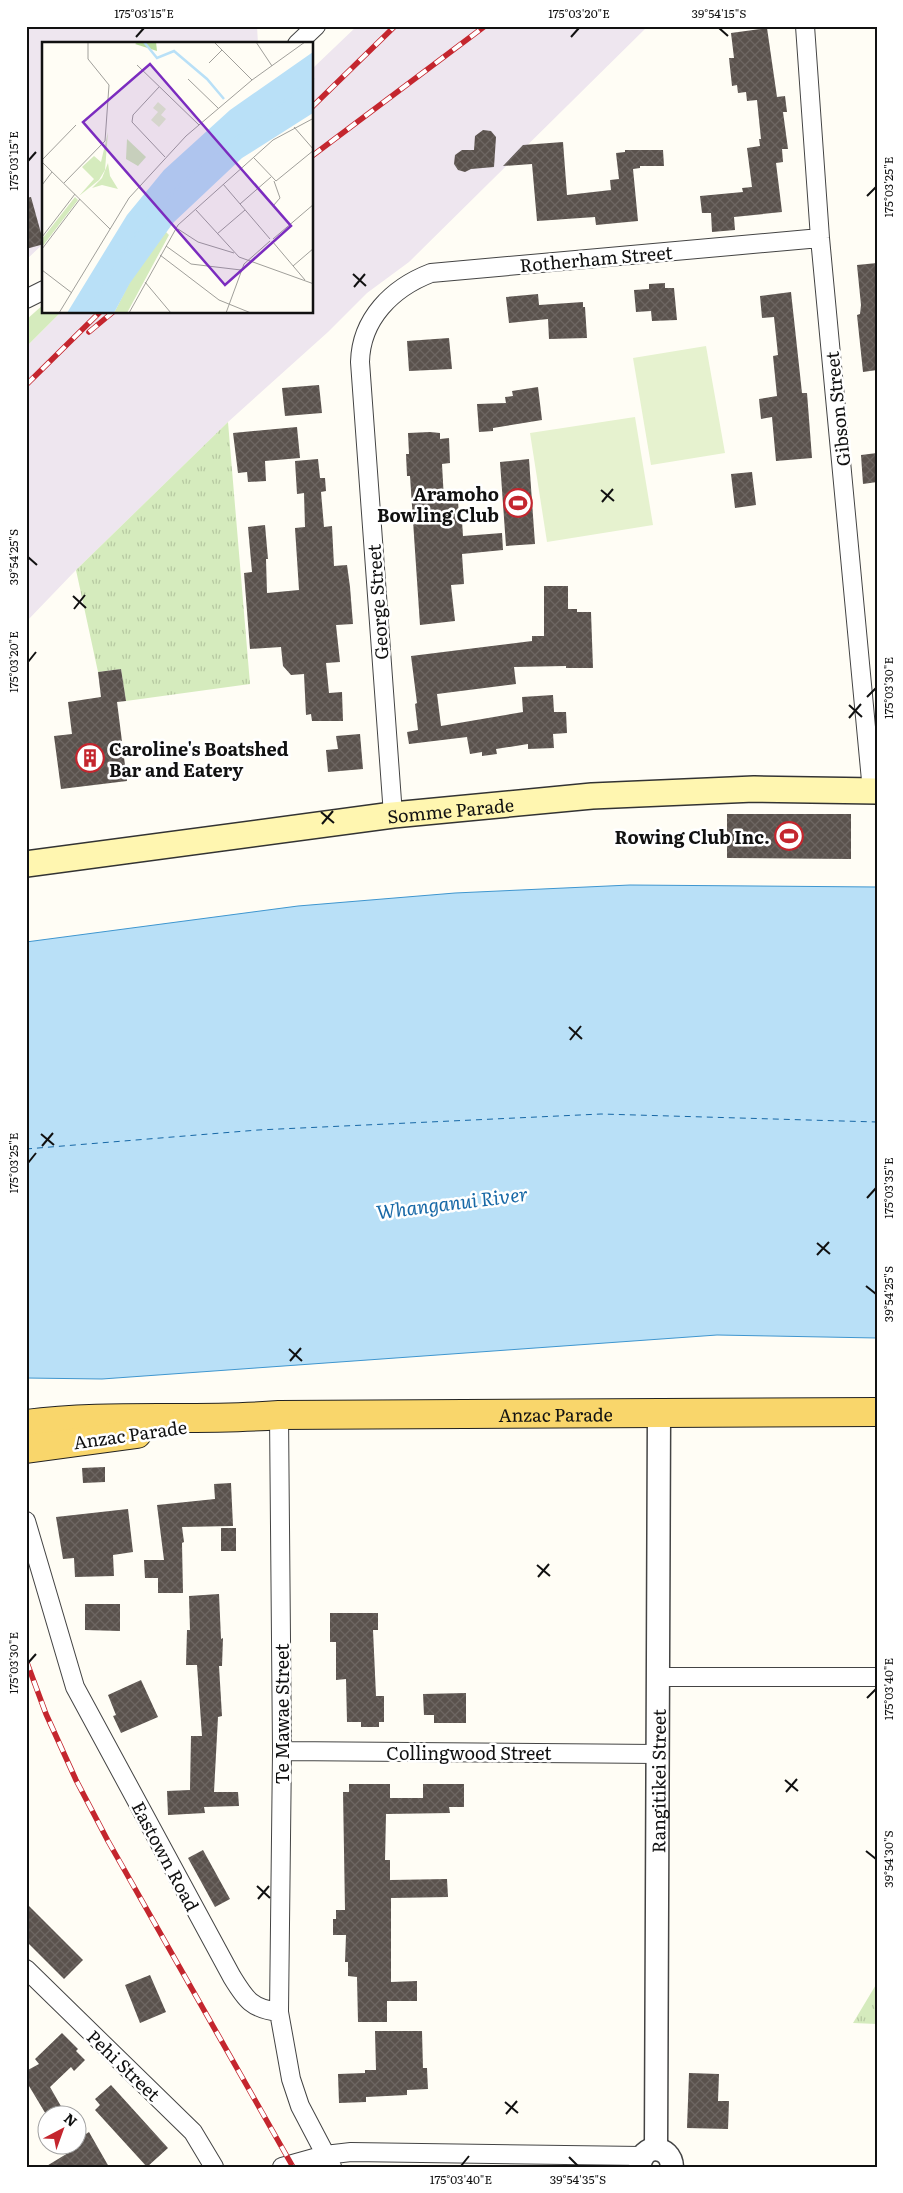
<svg xmlns="http://www.w3.org/2000/svg" width="903" height="2193" viewBox="0 0 903 2193" font-family="Literata,serif">
	<defs>
		<pattern id="park-tufts" width="24" height="20" patternUnits="userSpaceOnUse" patternTransform="scale(1.25)"><rect width="24" height="20" fill="#d5ebbd"/><path d="M3 7l-1-3M5 7V3M7 7l1-3M15 17l-1-3M17 17v-4M19 17l1-3" fill="none" stroke="#b6c8a1"/></pattern>
		<pattern id="building-cross-hatch" width="8" height="8" patternUnits="userSpaceOnUse" patternTransform="scale(1.25)"><rect width="8" height="8" fill="#5a524d"/><path d="M0 0l8 8M0 8l8-8" fill="none" stroke="#6d6662"/></pattern>
	</defs>
	<rect width="100%" height="100%" fill="#fffdf5"/>
	<!-- industrial -->
	<path fill="#eee6ef" d="M26,26H257L258,44H44V243L26,260Z
		M357,26H648L409,262L367,293L328,332L228,422L76,570L26,622V347L60,313L312,312L313,68Z"/>
	<!-- grass -->
	<path fill="#d5ebbd" d="M44,304V312L60,313L26,347V320Z"/>
	<!-- park -->
	<path fill="url(#park-tufts)" d="M228,422L250,684L126,701L121,669L98,672L76,570Z
		M877,1983V2024L853,2023Z"/>
	<!-- pitch -->
	<path fill="#e6f2cf" d="M706,346L725,453L651,465L633,358Z
		M635,417L653,525L547,542L530,433Z"/>
	<!-- water -->
	<path fill="#b9e0f7" stroke="#3f96cf" d="M630,885L877,887V1338L717,1335L102,1379L26,1378V942L298,906L455,893Z"/>
	<g fill="none" stroke-linecap="round" stroke-linejoin="round">
		<!-- ferry -->
		<path stroke="#1768a6" stroke-width="1" stroke-dasharray="6 5" stroke-linecap="butt" d="M26,1149L258,1130L601,1114L877,1122"/>
	</g>
	<!-- building -->
	<path fill="url(#building-cross-hatch)" d="M767,28L777,97L785,96L787,112H783L788,149H782L783,162L776,163L782,212L734,217L735,230L712,232L711,213H702L700,196L743,192L742,188L752,187L747,148L760,146L759,139H761L757,100L747,101L746,92L738,93L737,85L732,86L729,58H734L731,33Z
		M483,130L491,131L496,137L494,167L471,169L465,172L458,170L454,164L455,155L462,150H474L475,136Z
		M563,142L567,195L611,190L610,180L619,179L616,153L625,152V150H663L664,166H640V168L633,169L638,221L596,225L595,217L537,221L532,164L503,166L523,145Z
		M31,197L44,244L26,249V198Z
		M877,263V370L863,372L857,315L860,314L861,305L857,265Z
		M665,283V288H674L677,320L652,321L651,311L636,312L634,290L649,289V284Z
		M791,292L802,393H807L812,458L776,461L772,417L761,419L759,399L777,396L773,356L778,355L774,317L762,318L760,296Z
		M538,294L539,305L583,302V307H585L587,338L549,339L548,319L509,323L506,297Z
		M449,338L452,369L409,371L407,341Z
		M319,385L322,413L285,416L282,388Z
		M538,387L542,420L493,428V431L479,432L477,404L506,403L505,397L513,396L512,391Z
		M297,427L300,458L265,461L266,481L248,482L247,472L238,473L233,433Z
		M430,432L440,433V439L449,438L450,463L442,464L444,500L458,499L459,521H462L463,536L502,533L503,550L462,554L464,584L451,585L455,621L420,625L410,476H407L406,454H409L408,433Z
		M877,453V482L863,484L861,455Z
		M318,459L320,478H325L326,491L321,492L324,527L332,526L334,566L347,565L350,587L353,624L336,625L340,662L326,663L329,693L342,692L343,721H312L311,714L306,715L304,674L291,675L283,666L281,647L250,649L244,573L252,572L248,527L265,525L268,559H266L267,593L299,590L295,528L305,527L304,493L297,494L295,461Z
		M529,459L535,544L506,546L500,462Z
		M752,472L756,505L735,508L731,474Z
		M544,586H568V609H577V612H591L593,668H566V666L514,667L516,684L437,694L441,726L523,712L522,697L553,695L554,712H566L567,733L553,734L554,748L528,749V744L496,749L497,754L482,756V752L470,754L467,737L409,744L407,732L418,730L415,704L417,703L411,656L532,641V636H544Z
		M121,669L126,701L117,702L127,781L61,789L54,736L72,734L68,702L101,697L98,672Z
		M360,734L363,769L328,772L326,750L338,749L336,736Z
		M727,814H851V859L727,858Z
		M105,1467V1482L83,1483L82,1468Z
		M231,1483L233,1526L182,1527L184,1542L182,1543L183,1593H158V1578H145L144,1560H164L157,1505L215,1499L214,1484Z
		M128,1509L133,1552L113,1555L114,1576L75,1577L74,1558L63,1559L56,1517Z
		M221,1528H236V1551H221Z
		M219,1594L221,1639L223,1638L222,1666H219L222,1716L218,1717L214,1792H238L239,1806L204,1807L205,1813L168,1815L167,1791L190,1790L191,1736H202L197,1665H186L187,1630H190L189,1596Z
		M85,1604H120V1631L85,1630Z
		M330,1613H378V1630H373L376,1696H384V1722H379V1727H361V1722H347L346,1679L336,1680V1642H330Z
		M141,1680L158,1717L121,1733L113,1716L116,1715L108,1695Z
		M466,1693V1723H434V1715H424L423,1694Z
		M349,1784H390V1798H423V1784H464V1807H449L450,1813L386,1814L385,1860H390V1880L447,1879L448,1897L391,1898V1982L417,1981V2001H387V2022H358L357,1977L348,1976V1962H345L346,1935H333V1919H336V1910H345L343,1792H349Z
		M203,1850L230,1899L215,1907L188,1858Z
		M26,1903L83,1960L64,1979L26,1941Z
		M150,1975L166,2012L140,2023L125,1985Z
		M375,2031H422L423,2068H427L428,2089L407,2090V2095L366,2097V2102L339,2103L338,2074L365,2073V2070H376Z
		M62,2033L78,2049L76,2051L85,2060L74,2071L71,2067L50,2087L62,2108L47,2116L26,2081V2071L39,2064L35,2059Z
		M689,2073L719,2074L718,2101H729L728,2129L687,2128Z
		M111,2085L168,2148L147,2167L95,2110L100,2105L95,2099Z
		M89,2132L109,2167H45L68,2153L66,2149L78,2146V2139Z"/>
	<g fill="none" stroke-linecap="round" stroke-linejoin="round">
		<defs>
			<path id="minor" d="M805,26L820,238L872,791
				M297,44L316,26
				M26,299L44,290
				M393,815L360,362C361,319 392,288 431,273L820,238
				M279,1415L282,1751L279,2012L291,2079L300,2106L332,2167
				M26,1521L75,1687L232,1977C246,2000 252,2009 279,2012
				M658,1677H877
				M282,1751L657,1754
				M26,1969L193,2132L214,2167
				M282,2167L325,2155L351,2152L642,2156"/>
			<g id="tertiary">
				<path id="s1" d="M656,2149L659,1413"/>
				<path d="M640,2167C640,2143 671,2144 672,2167"/>
			</g>
			<g id="secondary">
				<path id="s2" d="M26,864L393,815L592,796L754,789L877,791"/>
			</g>
			<g id="primary">
				<path id="s3" d="M26,1424C110,1413 195,1422 279,1415L877,1412"/>
				<path d="M26,1449L137,1434"/>
			</g>
		</defs>
		<!-- minor casing -->
		<use href="#minor" stroke="#444" stroke-width="20"/>
		<!-- tertiary casing -->
		<use href="#tertiary" stroke="#444" stroke-width="25"/>
		<!-- secondary casing -->
		<use href="#secondary" stroke="#333" stroke-width="28"/>
		<!-- primary casing -->
		<use href="#primary" stroke="#222" stroke-width="30"/>
		<!-- minor -->
		<use href="#minor" stroke="#fff" stroke-width="18"/>
		<!-- tertiary -->
		<use href="#tertiary" stroke="#fff" stroke-width="22"/>
		<!-- secondary -->
		<use href="#secondary" stroke="#fff6b0" stroke-width="25"/>
		<!-- primary -->
		<use href="#primary" stroke="#f9d66b" stroke-width="28"/>
		<defs>
			<path id="rail" d="M312,107L395,26
				M312,156L485,26
				M89,332L113,312
				M26,385L100,312
				M26,1660L46,1714L76,1780L108,1841L293,2167"/>
		</defs>
		<!-- rail casing -->
		<use href="#rail" stroke="#c4262e" stroke-width="5.5"/>
		<!-- rail -->
		<use href="#rail" stroke="#fff" stroke-width="4" stroke-dasharray="11" stroke-linecap="butt"/>
	</g>
	<!-- ticks -->
	<path fill="none" stroke="#111" stroke-width="2" d="M719,28L728,36M136,37L144,28M571,37L579,28M28,161L36,152M867,196L876,187M353,274L366,286M354,287L365,274M601,490L614,501M602,502L613,489M28,557L37,565M73,596L86,608M74,609L85,595M28,662L36,652M867,697L876,688M849,705L862,717M849,718L861,704M321,812L334,823M322,824L333,811M569,1027L582,1039M570,1040L581,1026M41,1134L54,1145M42,1146L53,1133M28,1163L36,1153M867,1198L876,1188M817,1243L830,1254M817,1255L829,1242M866,1286L876,1294M289,1349L302,1361M290,1361L301,1348M537,1565L550,1576M538,1577L549,1564M28,1663L36,1654M867,1698L876,1689M785,1780L798,1791M786,1792L797,1779M866,1851L876,1859M257,1886L270,1898M258,1899L269,1886M505,2102L518,2113M506,2114L517,2101M569,2157L578,2166M461,2166L469,2156"/>
	<!-- icons -->
	<defs>
		<symbol id="stadium-ring" viewBox="-11 -11 22 22"><circle r="9.5" fill="#fff" stroke="#c4262e" stroke-width="1.5"/><path d="M0-5a6.5 5 0 1 0 0 10a6.5 5 0 1 0 0-10ZM-3.5-1.8h7v3.6h-7Z" fill="#c4262e"/></symbol>
		<symbol id="building-ring" viewBox="-11 -11 22 22"><circle r="9.5" fill="#fff" stroke="#c4262e" stroke-width="1.5"/><path d="M-4-6H4V6H1V3H-1V6H-4ZM-2.5-4.3h1.7v1.8h-1.7ZM.8-4.3h1.7v1.8H.8ZM-2.5-1h1.7V.8h-1.7ZM.8-1h1.7V.8H.8Z" fill="#c4262e"/></symbol>
	</defs>
	<g fill-rule="evenodd">
		<use href="#stadium-ring" x="502" y="487" width="32" height="32"/>
		<use href="#building-ring" x="74" y="742" width="32" height="32"/>
		<use href="#stadium-ring" x="773" y="820" width="32" height="32"/>
	</g>
	<g text-anchor="middle" dominant-baseline="central" stroke-width="5" stroke-linejoin="round" paint-order="stroke">
		<!-- street labels -->
		<g font-size="18" fill="#111" stroke="#fff">
			<text transform="translate(596 258) rotate(-5)">Rotherham Street</text>
			<text transform="translate(837 409) rotate(-96)">Gibson Street</text>
			<text transform="translate(377 602) rotate(-94)">George Street</text>
			<text stroke="none"><textPath href="#s2" startOffset="428">Somme Parade</textPath></text>
			<text stroke="none"><textPath href="#s3" startOffset="530">Anzac Parade</textPath></text>
			<text transform="translate(130 1434) rotate(-8)">Anzac Parade</text>
			<text transform="translate(281 1714) rotate(-90)">Te Mawae Street</text>
			<text x="469" y="1752">Collingwood Street</text>
			<text stroke="none"><textPath href="#s1" startOffset="368">Rangitikei Street</textPath></text>
			<text transform="translate(166 1856) rotate(62)">Eastown Road</text>
			<text transform="translate(124 2065) rotate(44)">Pehi Street</text>
		</g>
		<!-- poi labels -->
		<g font-size="18" font-weight="bold" fill="#111" stroke="#fff" text-anchor="end">
			<text x="499" y="493">Aramoho<tspan x="499" dy="21">Bowling Club</tspan></text>
			<text x="109" y="748" text-anchor="start">Caroline's Boatshed<tspan x="109" dy="21">Bar and Eatery</tspan></text>
			<text x="770" y="836">Rowing Club Inc.</text>
		</g>
		<!-- water labels -->
		<g font-size="19" font-style="italic" fill="#1768a6" stroke="#fff">
			<text transform="translate(452 1202) rotate(-7)">Whanganui River</text>
		</g>
	</g>
	<!-- overview -->
	<g transform="translate(42 42)">
		<rect width="271" height="271" fill="#fffdf5"/>
		<path d="M66,90L63,128L57,138L37,154L52,137L40,125L52,114L59,120ZM66,121L68,134L76,147L60,143L50,146L60,136ZM33,155L36,158L0,205V197Z" fill="#d5ebbd"/>
		<path d="M96,0H114L115,9L93,2Z" fill="#b9dc9c"/>
		<path d="M85,97L104,115L96,124L84,117ZM124,190L127,193L85,271H72L90,236Z" fill="#d5ebbd"/>
		<path d="M116,60L124,67L119,73L124,77L117,85L109,78L116,70L111,66Z" fill="#e6f2cf"/>
		<path d="M271,10V71L200,116L131,181L88,241L72,271H25L85,173L122,128L188,68Z" fill="#b9e0f7"/>
		<path fill="none" stroke="#b9e0f7" stroke-width="2.5" d="M102,0L115,16L132,9L165,37L182,57M45,271L91,195L112,169L158,124L272,36"/>
		<path fill="none" stroke="#a09f9a" stroke-width="1" d="M172,0L210,38L263,0M214,0L230,24M167,21L180,8M95,23L157,83M146,37L176,66M117,45L91,73L90,80L123,115M252,85L272,108M212,116L234,139L272,108M0,118L34,83M0,120L68,187M22,141L63,99L67,43L46,17V0M181,142L228,197M0,143L10,130M198,162L229,135M231,164L238,156L232,139M154,168L197,215L272,242M136,187L156,200L192,211M175,192L203,168M0,195L33,152M231,197L272,162M230,199L263,238M124,204L149,222L199,228M0,207L38,157M118,213L177,258L209,271M251,224L272,206M0,228L30,251M103,240L129,271M17,271L87,156L144,94L210,38M87,271L136,183L231,98L272,76M184,271L202,222L228,199"/>
		<path fill="#7b2cbf" fill-opacity="0.15" stroke="#7b2cbf" stroke-width="2.5" d="M108,22L249,184L183,243L41,80Z"/>
		<rect width="271" height="271" fill="none" stroke="#111" stroke-width="2.5"/>
	</g>
	<!-- border -->
	<rect width="903" height="2193" fill="none" stroke="#ffffff" stroke-width="55"/>
	<!-- north arrow -->
	<g transform="translate(62 2130) rotate(41)"><circle r="24" fill="#ffffff" stroke="#a0a0a0"/>
	<path d="M0-4L9 19L0 12L-9 19Z" fill="#c4262e"/>
	<text y="-8" font-size="14" font-weight="bold" text-anchor="middle" fill="#111111">N</text>
	</g>
	<rect x="28" y="28" width="848" height="2138" fill="none" stroke="#111" stroke-width="2"/>
	<g font-size="12" text-anchor="middle" fill="#111">
		<text x="144" y="18">175°03'15"E</text>
		<text x="579" y="18">175°03'20"E</text>
		<text x="719" y="18">39°54'15"S</text>
		<text transform="translate(14 161) rotate(-90)" y="4">175°03'15"E</text>
		<text transform="translate(889 187) rotate(-90)" y="4">175°03'25"E</text>
		<text transform="translate(14 557) rotate(-90)" y="4">39°54'25"S</text>
		<text transform="translate(14 662) rotate(-90)" y="4">175°03'20"E</text>
		<text transform="translate(889 688) rotate(-90)" y="4">175°03'30"E</text>
		<text transform="translate(14 1163) rotate(-90)" y="4">175°03'25"E</text>
		<text transform="translate(889 1188) rotate(-90)" y="4">175°03'35"E</text>
		<text transform="translate(889 1294) rotate(-90)" y="4">39°54'25"S</text>
		<text transform="translate(14 1663) rotate(-90)" y="4">175°03'30"E</text>
		<text transform="translate(889 1689) rotate(-90)" y="4">175°03'40"E</text>
		<text transform="translate(889 1859) rotate(-90)" y="4">39°54'30"S</text>
		<text x="461" y="2184">175°03'40"E</text>
		<text x="578" y="2184">39°54'35"S</text>
	</g>
</svg>
